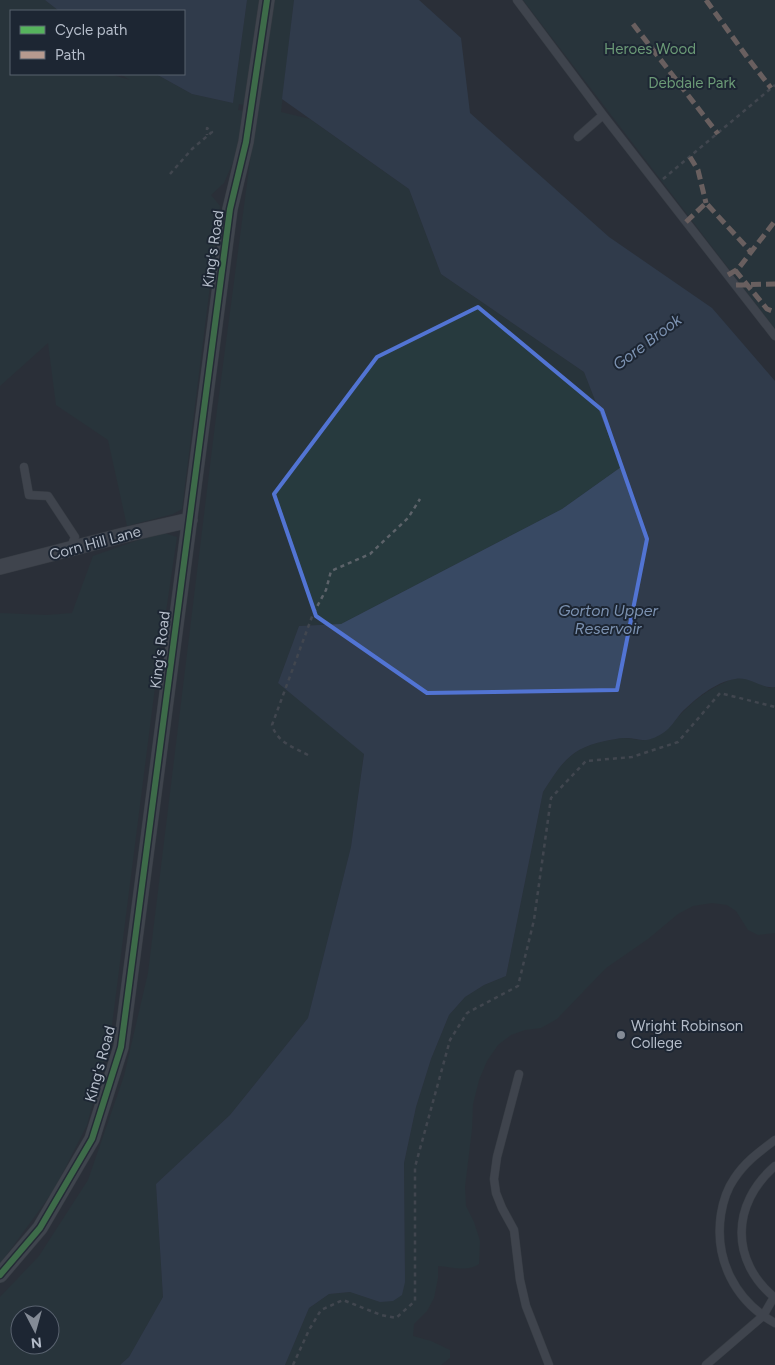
<svg xmlns="http://www.w3.org/2000/svg" width="775" height="1365" viewBox="0 0 775 1365" font-family="Figtree,sans-serif">
	<rect width="100%" height="100%" fill="#2a3038"/>
	<!-- green -->
	<path fill="#273a3e" fill-rule="evenodd" d="M0,0H45L59,11H11V74H110L130,80L120,74H156L192,94L233,103L247,0H294L281,112L310,119L409,189L441,274L584,372L621,467L562,509L341,624L299,626L278,683L364,753L351,847L308,1018L230,1115L156,1184L163,1297L129,1357L120,1365H0V1297L39,1256L88,1180L124,1076L148,973L214,433L257,108L239,104L238,110L246,111L236,155L224,183L211,195L220,206L182,509L173,514L127,526L108,440L56,405L48,343L0,386ZM20,1315H50V1345H20Z
		M523,0H775V329Z
		M161,532L177,537L156,679L111,1033L87,1125L54,1190L0,1264V613L47,615L72,613L93,556Z
		M736,678L749,679L769,688L775,687V933L758,935L748,930L736,911L727,905L712,903L693,906L678,914L648,939L606,968L557,1019L541,1028L525,1030L511,1035L498,1045L487,1061L479,1080L473,1104L472,1129L465,1187L466,1206L474,1222L480,1241L479,1264C468,1272 452,1267 438,1266V1278L434,1298L427,1311L414,1324L413,1336L431,1341L450,1350V1358L441,1365H285L309,1308L329,1294L350,1292L380,1302L405,1282L404,1163L416,1107L431,1059L449,1015L465,997L484,985L506,976L543,792C561,764 570,748 605,741C611,740 618,738 624,738C643,739 642,744 661,734C670,729 674,720 682,713C697,697 715,685 736,678Z"/>
	<!-- water -->
	<path fill="#384963" d="M45,0H247L233,103L192,94L156,74H184V11H59Z
		M294,0H419L461,38L470,113L609,237L712,308L775,381V687C761,689 750,676 735,679C715,682 695,699 681,713C675,720 671,728 663,733C643,745 644,738 624,738C618,738 611,740 605,741C570,748 561,764 543,792L506,976L484,985L465,997L449,1015L431,1059L416,1107L404,1163L405,1282L402,1295L393,1301L380,1302L350,1292L329,1294L309,1308L285,1365H120L129,1357L163,1297L156,1184L230,1115L308,1018L351,847L364,754L278,683L299,626L341,624L562,509L621,467L584,372L441,274L409,189L282,99Z"/>
	<g fill="none" stroke-linecap="round" stroke-linejoin="round">
		<defs>
			<path id="service" d="M517,0L603,115L775,336
				M578,137L603,115
				M24,467L29,495L48,496L75,537L70,549
				M519,1074L497,1157L494,1179L496,1193L502,1208L514,1230L520,1280L526,1306L549,1365
				M775,1140C759,1152 745,1162 734,1179C727,1189 723,1202 721,1214C714,1259 735,1301 775,1323
				M775,1166C731,1204 730,1261 775,1298
				M706,1365L763,1316L774,1297"/>
			<path id="minor" d="M0,567L124,535L190,520
				M0,1275L40,1228L92,1139L121,1047L230,209L246,142L267,0"/>
		</defs>
		<!-- service casing -->
		<use href="#service" stroke="#484c53" stroke-width="9"/>
		<!-- minor casing -->
		<use href="#minor" stroke="#484c53" stroke-width="16"/>
		<!-- path -->
		<path stroke="#5d636a" stroke-width="2.5" stroke-dasharray="4 4" stroke-linecap="butt" d="M170,174L192,149L212,132L207,128V135
			M663,179L775,85
			M308,755C293,747 277,742 272,725L313,614L326,590L331,571L370,554L408,518L420,499
			M293,1365L309,1330L321,1310L343,1300L381,1315L396,1318L415,1301V1167L450,1040L467,1013L518,986L534,920L551,798L586,761L632,757L678,742L720,693L775,707"/>
		<!-- service -->
		<use href="#service" stroke="#5a5e66" stroke-width="8"/>
		<!-- minor -->
		<use href="#minor" stroke="#5a5e66" stroke-width="15"/>
		<!-- quiet -->
		<path stroke="#b69a8f" stroke-width="5" stroke-dasharray="10 5" stroke-linecap="butt" d="M706,0L747,57L771,88
			M633,24L718,134
			M690,157L698,170L706,203
			M686,222L706,203L751,252
			M735,270L767,309L775,312
			M728,275L738,269L775,221
			M736,285L775,284"/>
		<defs>
			<path id="cycleway" d="M0,1275L40,1228L92,1139L121,1047L230,209L246,142L267,0"/>
		</defs>
		<!-- cycleway casing -->
		<use href="#cycleway" stroke="#1d2633" stroke-width="9"/>
		<!-- cycleway -->
		<use href="#cycleway" stroke="#56b35d" stroke-width="6"/>
	</g>
	<!-- marked area -->
	<path d="M0 0H775V1365H0ZM478,307L602,410L647,539L617,690L427,693L316,616L274,494L377,357Z" fill="#2a3038" fill-opacity=".55" fill-rule="evenodd"/>
	<path fill="none" stroke="#5274d3" stroke-width="4" stroke-linejoin="round" d="M478,307L602,410L647,539L617,690L427,693L316,616L274,494L377,357Z"/>
	<!-- markers -->
	<circle fill="#848b96" stroke="#1d2633" stroke-width="2" cx="621" cy="1035" r="5"/>
	<g text-anchor="middle" dominant-baseline="central" stroke-width="4" stroke-linejoin="round" paint-order="stroke">
		<!-- park labels -->
		<g font-size="15" fill="#6b9a76" stroke="#1d2633">
			<text x="650" y="49">Heroes Wood</text>
			<text x="692" y="83">Debdale Park</text>
		</g>
		<!-- street labels -->
		<g font-size="15" fill="#b4bcc9" stroke="#1d2633">
			<text transform="translate(213 249) rotate(-82)">King's Road</text>
			<text transform="translate(95 543) rotate(-15)">Corn Hill Lane</text>
			<text transform="translate(160 650) rotate(-83)">King's Road</text>
			<text transform="translate(100 1064) rotate(-75)">King's Road</text>
		</g>
		<!-- poi labels -->
		<g font-size="15" fill="#b4bcc9" stroke="#1d2633" text-anchor="start">
			<text x="631" y="1026">Wright Robinson<tspan x="631" dy="17">College</tspan></text>
		</g>
		<!-- water labels -->
		<g font-size="16" font-style="italic" fill="#7c92b1" stroke="#1d2633">
			<text transform="translate(647 342) rotate(-37)">Gore Brook</text>
			<text x="608" y="610">Gorton Upper<tspan x="608" dy="18">Reservoir</tspan></text>
		</g>
	</g>
	<!-- legend -->
	<rect x="10" y="10" width="175" height="65" fill="#1d2633" stroke="#59626f"/>
	<rect x="20" y="26" width="25" height="8" fill="#56b35d" stroke="#59626f"/>
	<text x="55" y="35" font-size="15" fill="#b4bcc9">Cycle path</text>
	<rect x="20" y="51" width="25" height="8" fill="#b69a8f" stroke="#59626f"/>
	<text x="55" y="60" font-size="15" fill="#b4bcc9">Path</text>
	<!-- north arrow -->
	<g transform="translate(35 1330) rotate(174)"><circle r="24" fill="#1d2633" stroke="#59626f"/>
	<path d="M0-4L9 19L0 12L-9 19Z" fill="#848b96"/>
	<text y="-8" font-size="14" font-weight="bold" text-anchor="middle" fill="#b4bcc9">N</text>
	</g>
</svg>
